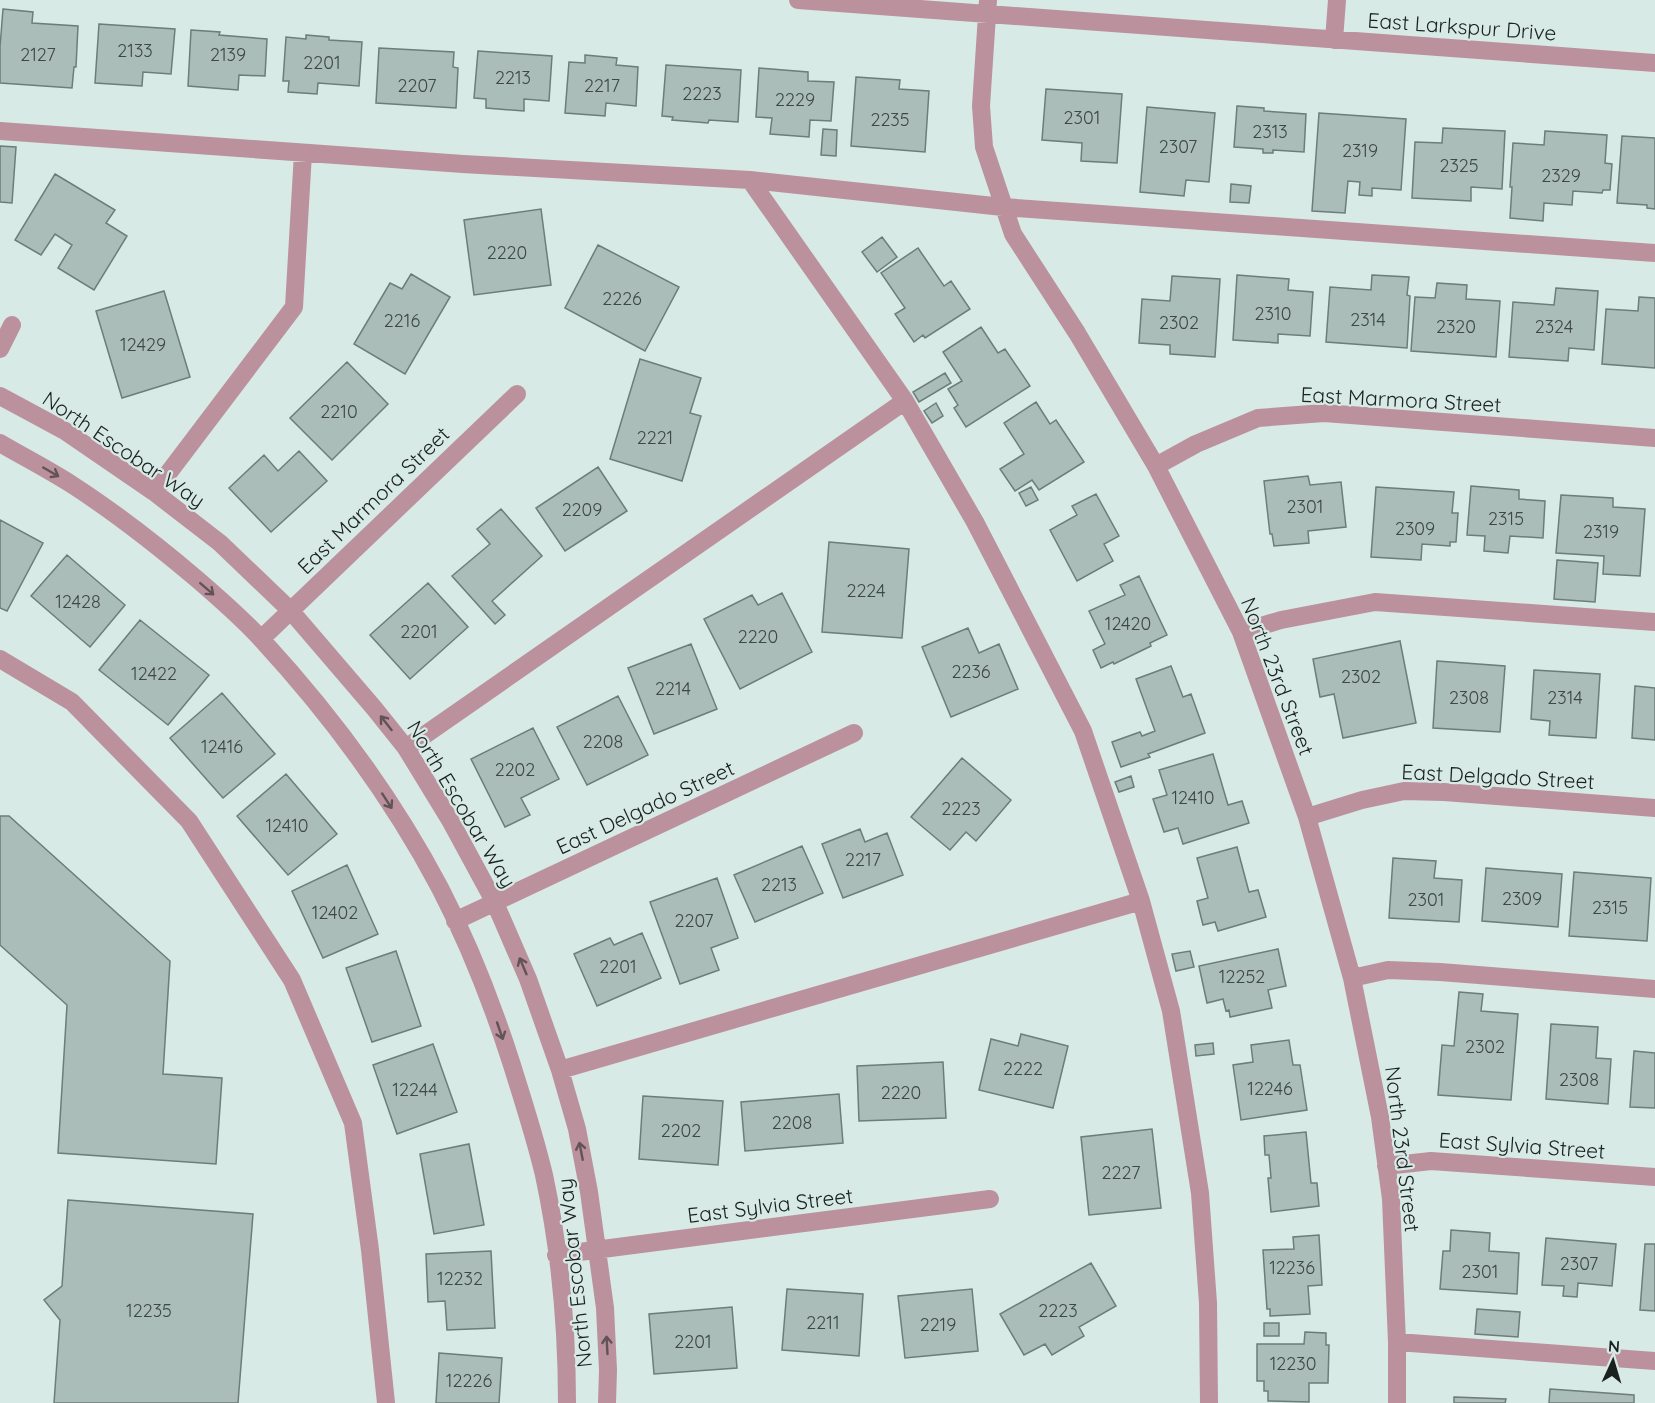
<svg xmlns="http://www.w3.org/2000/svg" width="1655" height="1403" viewBox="0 0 1655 1403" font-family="Quicksand,sans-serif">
	<rect width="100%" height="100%" fill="#d7eae5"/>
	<!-- building -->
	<path fill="#abbdb8" stroke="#6d7d79" stroke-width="1.5" d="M3,9L33,12L32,23L78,26L76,67H74L72,88L0,83V47Z
		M99,24L175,29L171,74L143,72L142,86L95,83Z
		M191,30L220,32L219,35L267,39L265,76L239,75L238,90L188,86Z
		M306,35L329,37V40L362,42L359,86L318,83L317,94L288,92L289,81H283L286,37L306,39Z
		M379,48L454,52L453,67L458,68L456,108L376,103Z
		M478,51L552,56L549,101L524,99V111L486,108V99L474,98Z
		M585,55L617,58L616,65L638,67L636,106L606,103L605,116L565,113L569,62L585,63Z
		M666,65L741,70L738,122L709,120L708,123L672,120L673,117L662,116Z
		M759,68L808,72V81L834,82L831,121L810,120L809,137L770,134L772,118L756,117Z
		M856,77L900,80L899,89L929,91L925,152L851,146Z
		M1046,89L1122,94L1117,163L1081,161L1082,143L1042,140Z
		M1237,106L1264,108V111L1306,114L1304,152L1273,150V153H1263V149L1234,147Z
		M1147,107L1215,113L1209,182L1186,180L1184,196L1140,192Z
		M1319,113L1406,119L1401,190L1372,188V196L1359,195L1360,182L1348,181L1345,213L1312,211Z
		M1443,128L1505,131L1502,189L1471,187V201L1412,198L1415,142L1442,143Z
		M823,129L837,130L836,156L821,155Z
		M1545,131L1607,135L1605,163L1612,164L1610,190H1603L1602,193L1573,191L1572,205L1544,203L1543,221L1510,218L1512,187H1510L1513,143L1544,145Z
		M1622,136L1655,138V209L1647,208V205L1617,203Z
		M0,146L16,147L12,203L0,202Z
		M55,174L115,210L106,223L127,236L94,290L58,268L72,245L55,234L41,255L15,240Z
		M1231,184L1251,186L1249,203L1230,202Z
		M541,209L551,285L474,295L464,220Z
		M882,237L897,257L877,272L862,252Z
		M598,245L679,287L645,351L565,308Z
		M918,248L944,286L951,281L970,309L925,338L923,335L914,342L895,314L905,308L881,273Z
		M411,274L450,297L405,374L354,344L390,283L402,289Z
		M1237,275L1289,279L1288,290L1313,292L1310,336L1278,334V343L1233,340Z
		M1372,275L1409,277L1407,295L1410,296L1407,348L1326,342L1330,287L1371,290Z
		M1172,276L1220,279L1215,357L1170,354V345L1139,343L1142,299L1170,301Z
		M1437,283L1467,285L1466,299L1500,301L1496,357L1411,351L1415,297L1435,298Z
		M1556,288L1598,291L1594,350L1569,348L1568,361L1509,357L1513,302L1554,305Z
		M164,291L190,377L122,398L96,311Z
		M1639,297L1655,298V368L1602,364L1606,309L1638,311Z
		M981,327L998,353L1005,349L1030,386L966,427L954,408L958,405L948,389L962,381L943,352Z
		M640,359L701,378L690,413L701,416L682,481L610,459Z
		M347,362L388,404L332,460L290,418Z
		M945,373L951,383L919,402L913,392Z
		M1036,402L1050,424L1056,420L1084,462L1039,490L1032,480L1015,491L1000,469L1024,454L1004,423Z
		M936,403L943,416L932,423L924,411Z
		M299,451L327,481L271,532L229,488L264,455L278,471Z
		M598,467L627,511L565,551L536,508Z
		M1308,476L1310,485L1341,482L1346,527L1308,531L1309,543L1274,546L1272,534H1270L1264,481Z
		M1471,486L1519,490V499L1545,501L1543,538L1510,536L1508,553L1484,551L1485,536L1467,535Z
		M1031,487L1038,500L1026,506L1019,493Z
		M1376,487L1454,492L1452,513H1458L1456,542H1450V546L1422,544L1421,560L1371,557Z
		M1096,494L1119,536L1104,544L1113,561L1077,581L1050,530L1077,515L1072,506Z
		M1561,495L1613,498V507L1645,509L1640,576L1603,574L1604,556L1556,553Z
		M501,509L542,556L492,601L505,615L495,624L452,576L490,544L477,529Z
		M0,520L43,543L7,611L0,608Z
		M829,542L909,549L902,638L822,632Z
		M67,555L125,605L90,647L31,596Z
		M1557,560L1598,563L1595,602L1554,599Z
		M1139,576L1167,635L1150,643L1151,646L1114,664L1113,662L1101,668L1093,650L1105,644L1089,611L1125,595L1120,585Z
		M428,583L468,627L410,679L370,635Z
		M782,593L812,652L740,689L704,619L752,595L758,605Z
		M140,620L209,675L168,725L99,670Z
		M968,628L979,653L999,644L1018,689L951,717L922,647Z
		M1400,641L1416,723L1343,738L1334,694L1320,697L1313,659Z
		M691,644L717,709L654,734L628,668Z
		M1437,661L1505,666L1500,732L1433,728Z
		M1171,666L1183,697L1191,694L1205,733L1148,754L1150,757L1121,767L1112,742L1140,732L1142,736L1155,731L1136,679Z
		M1534,670L1600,674L1596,738L1549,735L1550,721L1531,719Z
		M1635,686L1655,688V740L1632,738Z
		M222,693L275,754L223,798L170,738Z
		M618,696L648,755L587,785L557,727Z
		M533,728L559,779L521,798L530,815L505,827L471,759Z
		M1213,754L1228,805L1242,801L1249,823L1183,844L1178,828L1164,832L1153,799L1167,795L1159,770Z
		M962,758L1011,800L976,841L966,832L950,850L911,817Z
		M286,774L337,834L288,875L237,816Z
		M1131,776L1134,787L1119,792L1115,782Z
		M0,816H9L170,961L163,1074L222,1078L216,1164L58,1153L67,1005L0,945Z
		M860,829L865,842L887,833L903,875L843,898L822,844Z
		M802,846L823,893L755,922L734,875Z
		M1237,847L1249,892L1258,890L1266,917L1218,931L1215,922L1203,925L1197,901L1208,898L1197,858Z
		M1393,858L1436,861L1434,878L1462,880L1459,922L1389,918Z
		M347,865L378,934L323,958L292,891Z
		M1486,868L1562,874L1558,927L1482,921Z
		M1574,872L1651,878L1647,941L1569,936Z
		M717,878L738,938L711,948L719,970L680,984L650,902Z
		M642,933L661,978L597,1006L574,954L610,938L614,945Z
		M1278,949L1286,986L1268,990L1272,1008L1230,1017L1229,1010L1226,1011L1223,999L1207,1003L1199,966Z
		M396,951L421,1026L372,1042L346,968Z
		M1190,951L1194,967L1176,971L1172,954Z
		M1459,992L1483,994L1481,1011L1518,1014L1511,1100L1438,1095L1442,1045L1454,1046Z
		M1551,1024L1598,1027L1596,1058L1611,1059L1608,1104L1546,1099Z
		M1021,1034L1068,1046L1053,1108L979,1090L991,1039L1018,1046Z
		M1289,1040L1293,1065H1300L1307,1110L1241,1120L1233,1065L1253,1062L1251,1045Z
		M1213,1043L1214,1054L1196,1056L1195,1045Z
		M433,1044L457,1112L397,1134L373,1065Z
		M1634,1051L1655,1053V1108L1630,1107Z
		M943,1062L946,1118L859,1121L857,1066Z
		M839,1094L843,1143L745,1151L741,1102Z
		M643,1096L723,1101L718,1165L639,1159Z
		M1152,1129L1161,1208L1089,1215L1081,1137Z
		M1306,1132L1311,1183H1317L1319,1206L1271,1212L1268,1178H1271L1269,1155H1265L1264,1136Z
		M469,1144L484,1225L434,1234L420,1154Z
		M68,1200L253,1214L238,1403H54L60,1320L44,1300L62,1286Z
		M1451,1230L1490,1233L1489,1251L1519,1253L1517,1294L1440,1289L1443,1251H1450Z
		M1319,1235L1322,1285L1308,1286L1310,1314L1270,1316V1309H1267L1263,1250L1294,1249L1293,1237Z
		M1546,1238L1616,1244L1612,1286L1578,1283L1577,1297L1563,1296L1564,1286L1542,1285Z
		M1645,1244H1655V1311L1640,1310Z
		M491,1251L495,1328L447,1330L445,1301L428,1302L426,1254Z
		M1091,1263L1116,1306L1079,1327L1084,1336L1052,1355L1045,1344L1024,1355L1000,1314Z
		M787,1289L863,1294L859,1356L782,1350Z
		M972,1289L978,1351L905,1358L898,1296Z
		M732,1307L737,1368L654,1374L649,1314Z
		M1477,1309L1520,1312L1518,1337L1475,1334Z
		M1264,1323H1279V1336H1264Z
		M1305,1332L1326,1333V1345H1329L1328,1383H1309V1402L1268,1401V1391H1264V1381H1257V1344H1304Z
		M439,1353L502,1358L499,1403H436Z
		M1550,1389L1634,1395V1403H1549Z
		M1454,1397L1506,1399L1505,1403H1454Z"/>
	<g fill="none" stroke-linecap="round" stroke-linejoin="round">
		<!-- minor -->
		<path stroke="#bb919d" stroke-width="18" d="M798,0L1655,63
			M988,0L981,106L984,147L1013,234L1077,333L1156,466L1241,632L1307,817L1352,978L1380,1117L1391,1199L1397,1342V1403
			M1334,40L1337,0
			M0,131L463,164L750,180L905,401L975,522L1083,731L1141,901L1171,1011L1200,1193L1208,1303L1209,1403
			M750,180L1003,207L1655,253
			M0,349L12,325
			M0,396L65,431L154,492L220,543L290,610L374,708L406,748L450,820L495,903L528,979L560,1070L577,1129L589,1192L605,1308L608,1370L607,1403
			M0,443C24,457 49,470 71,484C116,513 158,546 198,580C220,599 243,619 262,640C331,715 393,799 440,888C469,944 492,1003 511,1062C523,1100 535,1137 544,1175C560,1250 567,1327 567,1403
			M1156,466L1196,444L1258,418L1324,413L1655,438
			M154,492L294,307L303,153
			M1241,632L1281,620L1375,602L1655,622
			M261,639L517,394
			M0,659L72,702L189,821L292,980L353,1123L370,1250L386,1403
			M406,748L905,401
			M1307,817L1362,800L1404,791L1444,792L1655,808
			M455,921L854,733
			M1352,978L1388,970L1440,972L1655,989
			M560,1070L1141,901
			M1386,1166L1431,1161L1655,1177
			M556,1255L990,1199
			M1397,1342L1655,1361"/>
	</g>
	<!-- one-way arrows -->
	<defs><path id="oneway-shaft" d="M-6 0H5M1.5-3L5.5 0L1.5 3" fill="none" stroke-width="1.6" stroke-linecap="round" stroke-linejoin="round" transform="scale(1.5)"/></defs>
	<g stroke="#625358">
		<use href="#oneway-shaft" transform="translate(51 472) rotate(30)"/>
		<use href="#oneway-shaft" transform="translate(207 589) rotate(41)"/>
		<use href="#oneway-shaft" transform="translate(386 723) rotate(-128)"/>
		<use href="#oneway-shaft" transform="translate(387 801) rotate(57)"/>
		<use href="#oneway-shaft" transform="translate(523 966) rotate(-113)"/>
		<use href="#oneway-shaft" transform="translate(500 1031) rotate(71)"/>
		<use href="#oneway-shaft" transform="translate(581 1151) rotate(-101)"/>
		<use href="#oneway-shaft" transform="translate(607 1345) rotate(-93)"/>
	</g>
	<g text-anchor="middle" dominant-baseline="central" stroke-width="4.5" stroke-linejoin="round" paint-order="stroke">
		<!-- number labels -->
		<g font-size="18" fill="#3e4845">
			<text x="135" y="50">2133</text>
			<text x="38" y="54">2127</text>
			<text x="228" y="54">2139</text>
			<text x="322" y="62">2201</text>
			<text x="513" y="77">2213</text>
			<text x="417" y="85">2207</text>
			<text x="602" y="85">2217</text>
			<text x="702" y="93">2223</text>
			<text x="795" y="99">2229</text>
			<text x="1082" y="117">2301</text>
			<text x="890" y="119">2235</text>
			<text x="1270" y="131">2313</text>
			<text x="1178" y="146">2307</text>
			<text x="1360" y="150">2319</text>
			<text x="1459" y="165">2325</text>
			<text x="1561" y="175">2329</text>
			<text x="507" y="252">2220</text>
			<text x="622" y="298">2226</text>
			<text x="1273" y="313">2310</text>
			<text x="1368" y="319">2314</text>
			<text x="402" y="320">2216</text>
			<text x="1179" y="322">2302</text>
			<text x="1456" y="326">2320</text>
			<text x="1554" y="326">2324</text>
			<text x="143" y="344">12429</text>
			<text x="339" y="411">2210</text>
			<text x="655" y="437">2221</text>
			<text x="1305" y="506">2301</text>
			<text x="582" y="509">2209</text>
			<text x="1506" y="518">2315</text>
			<text x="1415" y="528">2309</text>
			<text x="1601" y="531">2319</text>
			<text x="866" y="590">2224</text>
			<text x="78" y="601">12428</text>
			<text x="1128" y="623">12420</text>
			<text x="419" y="631">2201</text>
			<text x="758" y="636">2220</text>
			<text x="971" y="671">2236</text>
			<text x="154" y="673">12422</text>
			<text x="1361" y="676">2302</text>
			<text x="673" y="688">2214</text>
			<text x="1469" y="697">2308</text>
			<text x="1565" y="697">2314</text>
			<text x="603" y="741">2208</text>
			<text x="222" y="746">12416</text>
			<text x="515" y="769">2202</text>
			<text x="1193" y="797">12410</text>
			<text x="961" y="808">2223</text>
			<text x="287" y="825">12410</text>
			<text x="863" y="859">2217</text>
			<text x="779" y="884">2213</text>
			<text x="1522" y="898">2309</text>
			<text x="1426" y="899">2301</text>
			<text x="1610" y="907">2315</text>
			<text x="335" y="912">12402</text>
			<text x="694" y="920">2207</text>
			<text x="618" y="966">2201</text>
			<text x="1242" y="976">12252</text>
			<text x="1485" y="1046">2302</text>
			<text x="1023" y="1068">2222</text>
			<text x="1579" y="1079">2308</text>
			<text x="1270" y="1088">12246</text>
			<text x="415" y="1089">12244</text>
			<text x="901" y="1092">2220</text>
			<text x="792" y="1122">2208</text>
			<text x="681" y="1130">2202</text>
			<text x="1121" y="1172">2227</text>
			<text x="1579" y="1263">2307</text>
			<text x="1292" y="1267">12236</text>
			<text x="1480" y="1271">2301</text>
			<text x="460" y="1278">12232</text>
			<text x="149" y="1310">12235</text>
			<text x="1058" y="1310">2223</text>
			<text x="823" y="1322">2211</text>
			<text x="938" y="1324">2219</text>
			<text x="693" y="1341">2201</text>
			<text x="1293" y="1363">12230</text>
			<text x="469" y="1380">12226</text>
		</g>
		<!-- street labels -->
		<g font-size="21" fill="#1a211f" stroke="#d7eae5">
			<text transform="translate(1462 26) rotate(4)">East Larkspur Drive</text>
			<text transform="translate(1401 399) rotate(3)">East Marmora Street</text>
			<text transform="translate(124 449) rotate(34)">North Escobar Way</text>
			<text transform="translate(373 500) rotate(-44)">East Marmora Street</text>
			<text transform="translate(1278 676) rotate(69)">North 23rd Street</text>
			<text transform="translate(1498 776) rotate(3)">East Delgado Street</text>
			<text transform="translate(462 804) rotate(59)">North Escobar Way</text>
			<text transform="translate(645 807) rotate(-25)">East Delgado Street</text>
			<text transform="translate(1522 1145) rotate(4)">East Sylvia Street</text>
			<text transform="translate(1403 1149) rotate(83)">North 23rd Street</text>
			<text transform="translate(770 1205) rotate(-7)">East Sylvia Street</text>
			<text transform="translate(574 1273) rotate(-96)">North Escobar Way</text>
		</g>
	</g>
	<!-- north arrow -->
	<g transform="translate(1613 1361) rotate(4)" stroke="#d7eae5" stroke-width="4.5" paint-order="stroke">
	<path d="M0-4.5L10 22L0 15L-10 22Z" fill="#1a211f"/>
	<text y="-9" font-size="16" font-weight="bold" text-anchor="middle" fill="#1a211f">N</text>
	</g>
</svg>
